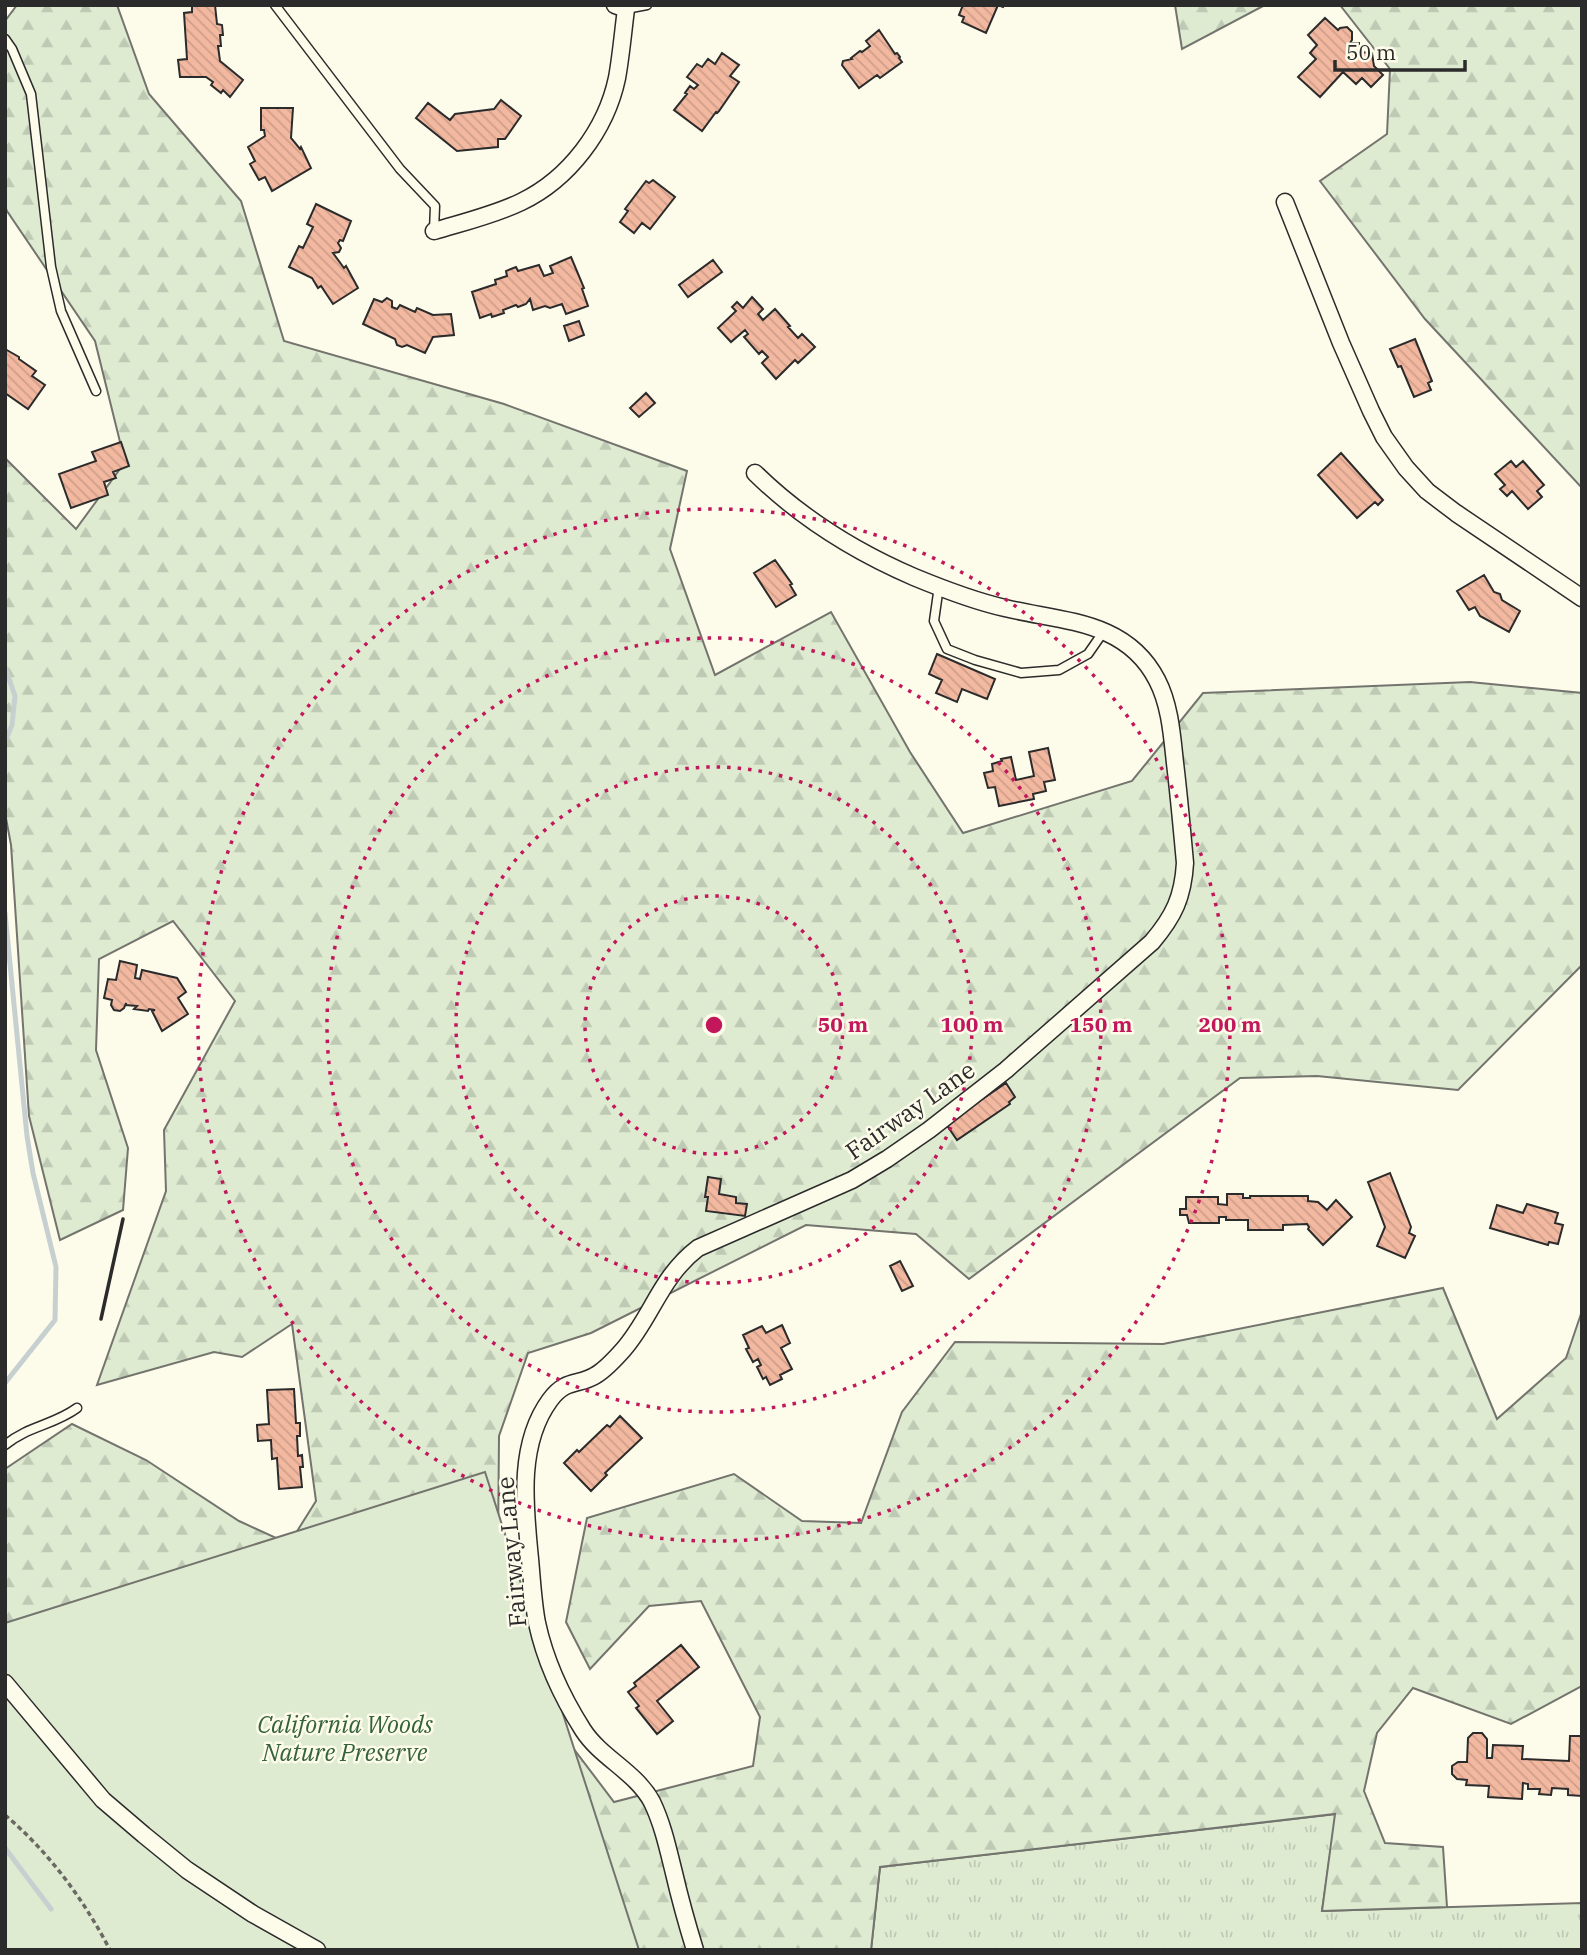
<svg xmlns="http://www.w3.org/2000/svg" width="1587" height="1955" viewBox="0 0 1587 1955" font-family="'IBM Plex Serif',serif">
	<defs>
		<pattern id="grass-tufts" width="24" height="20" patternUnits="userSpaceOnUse" patternTransform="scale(1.75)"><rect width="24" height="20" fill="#deebd1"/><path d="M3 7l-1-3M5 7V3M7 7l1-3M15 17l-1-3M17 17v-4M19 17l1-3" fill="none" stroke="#bfcab4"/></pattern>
		<pattern id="forest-firs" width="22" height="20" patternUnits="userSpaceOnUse" patternTransform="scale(1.75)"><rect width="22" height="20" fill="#deebd1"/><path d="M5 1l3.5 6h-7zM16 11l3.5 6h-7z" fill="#bfcab4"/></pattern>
		<pattern id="building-back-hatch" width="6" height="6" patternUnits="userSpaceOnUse" patternTransform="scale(1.75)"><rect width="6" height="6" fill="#f2b8a0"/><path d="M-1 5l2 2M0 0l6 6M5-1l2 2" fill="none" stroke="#d09e8a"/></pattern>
	</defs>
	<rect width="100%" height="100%" fill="#fdfbea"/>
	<!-- grass -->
	<path fill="url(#grass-tufts)" stroke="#74746e" stroke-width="2" d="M1336,1814L1322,1911L1582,1903V1950H871L880,1867Z"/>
	<!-- forest -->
	<path fill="url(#forest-firs)" stroke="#74746e" stroke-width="2" d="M17,5H117L149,94L241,201L284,341L504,404L687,471L670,549L715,675L831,612L910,752L963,833L1132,781L1203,693L1470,682L1582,693V965L1458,1090L1317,1076L1240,1078L969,1279L916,1234L806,1225L591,1333L528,1353L499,1436L498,1546L526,1686L614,1802L753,1766L760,1717L701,1601L649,1606L590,1669L566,1622L587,1518L734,1474L802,1521L861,1523L902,1412L955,1342L1163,1344L1443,1288L1497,1419L1566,1358L1582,1311V1686L1511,1724L1413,1688L1377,1733L1364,1791L1385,1843L1443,1847L1447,1907L1322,1911L1335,1814L880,1867L871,1950H366L5,1630V1469L72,1424L146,1460L239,1521L289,1544L316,1501L292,1324L242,1357L214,1352L97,1385L166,1191L164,1130L235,1001L173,921L99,959L96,1050L128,1148L123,1210L60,1240L29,1116L11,845L5,813V458L76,529L125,462L95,341L7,211L5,206V21Z
		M1175,5H1272L1263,6L1182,49Z
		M1340,5H1582V488L1425,319L1320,181L1387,134L1390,69Z"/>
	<!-- park -->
	<path fill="#deebd1" stroke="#74746e" stroke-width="2" d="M485,1472L639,1950H5V1623Z"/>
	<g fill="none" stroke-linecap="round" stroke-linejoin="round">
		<!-- stream -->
		<path stroke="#c7d0d0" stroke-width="5" d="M5,667L15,696L12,725L5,742
			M5,913L27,1136L33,1173L56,1267L55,1320L5,1383
			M5,1848L51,1909"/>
	</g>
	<!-- building -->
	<path fill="url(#building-back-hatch)" stroke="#2b2b2b" stroke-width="2" d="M215,5L217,24L222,25L223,35H220L221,46H218L220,61L243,80L230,97L223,90L221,93L211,85L213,82L206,77H180L178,60L187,59L184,13L192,12V6Z
		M963,5H1004L1003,7L998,5L986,33L962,22L964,17L959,15Z
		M1325,18L1338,30L1340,28L1347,27L1352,32V40L1350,43H1359V52L1372,53L1374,66L1383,75L1371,87L1362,78L1356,84L1343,72L1320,97L1298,77L1316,59L1310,53L1317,45L1308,35Z
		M879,30L895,54L897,53L900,57L899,58L902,62L880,78L877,75L859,88L842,65L843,61L852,59L851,58L860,51L862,52L870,46L866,41Z
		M722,53L739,65L730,76L739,82L719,111L717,113L716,112L702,131L674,110L687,94L685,93L690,86L694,89L698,85L687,77L697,64L702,67L708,59L715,64Z
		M501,100L521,116L505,139H498V147L457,151L416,118L428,103L450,120L455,114L494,109Z
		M261,108H293L291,138L300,149L301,147L311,168L272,191L265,177L259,180L250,164L255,161L248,147L265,136L264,130H261Z
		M653,180L675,197L650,229L642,223L634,233L620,222L628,211L625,209L646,181L649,183Z
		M316,204L351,221L343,241L340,240L338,243L341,248L339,252L333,253L344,268L346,266L358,288L333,304L321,286L318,288L312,278L289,267L299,246L303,248L313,227L307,224Z
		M571,257L584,288L582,289L588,306L566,314L562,304L550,308L545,306L533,310L530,299L526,304L518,307L516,305L503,310L504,313L492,317L491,314L480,318L472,292L496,284L495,280L507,276L506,271L516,267L518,271L539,265L544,276L553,273L550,266Z
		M713,260L722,272L688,297L679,285Z
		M752,297L763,309L758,314L763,320L775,309L790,326L788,327L798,338L802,334L815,347L798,363L795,360L776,379L762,363L768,357L762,351L759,354L744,337L748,334L745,330L731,342L718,328L736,311L732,307L737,302L743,308Z
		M387,298L392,301V307L397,309L400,305L415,312L417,308L433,315L451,314L454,335L433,337L425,353L407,345L402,347L397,345L395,339L363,324L374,299L382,302Z
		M579,321L584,335L569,341L564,326Z
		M1415,339L1432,381L1428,383L1431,390L1414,397L1401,366L1398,367L1390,349Z
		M5,349L19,357V359L36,371L32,376L45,385L28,409L5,393Z
		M646,393L655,403L639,417L630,408Z
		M121,442L129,466L113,472L116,478L104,482L108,495L71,508L59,474L96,461L92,452Z
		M1341,453L1383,500L1378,505L1375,502L1357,518L1318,475Z
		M1511,461L1516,467L1523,461L1544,485L1537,491L1542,497L1528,509L1512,491L1507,496L1500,489L1505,485L1495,474Z
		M775,560L792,584L790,585L796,595L776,607L754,573Z
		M1484,575L1494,592L1500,594L1502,600L1520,611L1509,632L1480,616L1475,607L1469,610L1457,591Z
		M937,654L995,679L987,699L962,689L957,702L936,693L942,680L929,674Z
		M1048,748L1055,780L1044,782L1046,791L1033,794L1034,799L999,806L995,787L988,788L984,773L993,771L992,764L1002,761L1001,759L1011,757L1016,780L1034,776L1029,752Z
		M120,961L137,965L135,978L140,979L142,970L177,978L186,992L178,998L188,1014L162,1031L152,1011L155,1010L149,1009L148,1011L134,1009L137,1006L126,1005V1003L124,1008L120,1011L114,1010L111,1005L112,1000L104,998L108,979L116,980Z
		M1006,1083L1015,1097L1009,1102L1010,1104L957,1140L946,1124Z
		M1390,1173L1411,1227L1409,1233L1415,1236L1405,1258L1377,1246L1385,1227L1368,1182Z
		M708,1177L721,1179L719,1194L736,1197V1203L747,1204L745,1216L706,1211L708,1197H705Z
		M1227,1194H1243V1198H1250V1196H1308V1201L1318,1202L1327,1210L1336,1200L1352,1217L1323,1245L1308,1229L1309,1227L1307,1224L1283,1225V1230H1248V1220H1226V1217H1219V1223H1189L1187,1215H1180V1209H1186V1197H1218V1204L1227,1205Z
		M1527,1204L1558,1213L1555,1223L1563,1225L1558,1244L1549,1242L1548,1245L1490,1228L1497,1205L1523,1213Z
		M900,1261L913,1286L902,1291L890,1266Z
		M782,1325L790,1343L781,1348L792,1369L780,1375L782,1379L770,1385L766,1377L763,1379L757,1367L761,1365L758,1359L753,1362L746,1349L749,1348L743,1335L762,1326L766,1333Z
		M294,1389L296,1423H300V1436H297L298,1456L302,1455L303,1467H300L302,1487L279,1489L277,1458L272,1459L271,1440L258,1441L257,1425L269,1424L267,1390Z
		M620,1416L642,1438L605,1473L607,1475L591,1491L564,1463L577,1450L579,1452L607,1425L610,1427Z
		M681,1645L699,1667L657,1701L673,1721L657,1734L636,1708L639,1706L628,1692L636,1686L634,1683Z
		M1473,1733H1482L1487,1739V1758H1492L1493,1745L1523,1746L1522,1759L1569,1761L1570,1736H1582V1796L1568,1795V1789L1552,1788L1551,1795L1539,1794L1540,1789H1528V1784L1523,1783L1522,1799L1488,1797L1489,1786L1466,1785L1467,1780L1457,1779L1452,1774V1766L1458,1762H1467L1468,1738Z"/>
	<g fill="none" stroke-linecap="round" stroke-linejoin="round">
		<defs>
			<path id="service" d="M275,5L400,169L435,206L434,231
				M626,9L647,5
				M5,39L12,49L31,94L51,267L61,311L96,391
				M939,586L934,621L947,649L975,660L1021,673L1059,670L1088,654L1104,631
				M5,1445C28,1426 54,1425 77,1408"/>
			<path id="minor" d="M1285,202L1341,343L1371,411L1384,437L1406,468L1427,491L1456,513L1582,598
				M434,231C464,222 494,215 521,202C569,179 606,130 617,78C621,56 623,32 626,9L615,5
				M5,1683L103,1800L144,1835L187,1870L253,1914L317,1950
				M695,1950C687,1924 680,1899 674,1873C668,1849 663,1825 652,1802C636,1772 601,1758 583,1730C562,1697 545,1660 537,1623C533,1602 532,1580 530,1559C525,1507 517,1445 550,1400C566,1378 579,1386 596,1375C606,1369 615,1359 623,1350C652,1317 660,1277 698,1248L852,1180L887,1159L929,1130L1006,1070L1152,942C1174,916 1183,897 1185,863C1182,830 1179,796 1175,763C1172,735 1170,705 1157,680C1126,620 1063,622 1005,608C974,601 943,589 914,577C856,552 800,517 755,473"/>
		</defs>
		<!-- service casing -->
		<use href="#service" stroke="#2b2b2b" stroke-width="11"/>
		<!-- minor casing -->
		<use href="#minor" stroke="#2b2b2b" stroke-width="19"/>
		<!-- path -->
		<path stroke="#6a6964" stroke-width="3.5" stroke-dasharray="5 3.5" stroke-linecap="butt" d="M5,1815C49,1852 84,1900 110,1950"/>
		<!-- service -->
		<use href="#service" stroke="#fdfbea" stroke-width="8"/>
		<!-- minor -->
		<use href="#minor" stroke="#fdfbea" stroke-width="16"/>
		<!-- wall -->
		<path stroke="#2b2b2b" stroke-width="3.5" d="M101,1319L123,1219"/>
	</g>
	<!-- distance rings -->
	<g fill="none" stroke="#c2185b" stroke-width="3.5" stroke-dasharray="3.5 7">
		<circle cx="714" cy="1025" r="129"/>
		<circle cx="714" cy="1025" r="258"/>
		<circle cx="714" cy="1025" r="387"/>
		<circle cx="714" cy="1025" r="516"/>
	</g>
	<g text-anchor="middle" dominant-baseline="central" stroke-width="5" stroke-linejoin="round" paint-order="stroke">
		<!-- street labels -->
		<g font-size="24" fill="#2b2b2b" stroke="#fdfbea">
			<text transform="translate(910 1110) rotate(-35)">Fairway Lane</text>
			<text transform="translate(511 1552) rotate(-95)">Fairway Lane</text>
		</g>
		<!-- park labels -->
		<g font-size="24" font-style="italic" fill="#34623c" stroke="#fdfbea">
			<text x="345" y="1724">California Woods<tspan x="345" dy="28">Nature Preserve</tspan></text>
		</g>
	</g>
	<circle cx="714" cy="1025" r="10" fill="#c2185b" stroke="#fdfbea" stroke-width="3.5"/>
	<g font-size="21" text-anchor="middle" font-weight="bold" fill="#c2185b" stroke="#fdfbea" stroke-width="5" stroke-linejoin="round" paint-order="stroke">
		<text x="843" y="1032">50 m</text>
		<text x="972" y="1032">100 m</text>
		<text x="1101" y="1032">150 m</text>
		<text x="1230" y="1032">200 m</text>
	</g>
	<!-- border -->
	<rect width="1587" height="1955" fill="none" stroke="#2b2b2b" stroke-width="14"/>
	<!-- scale -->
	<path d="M1335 60v10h130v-10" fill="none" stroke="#2b2b2b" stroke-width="3.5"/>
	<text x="1346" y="60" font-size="21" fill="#2b2b2b" stroke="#fdfbea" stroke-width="5" paint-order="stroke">50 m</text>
</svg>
